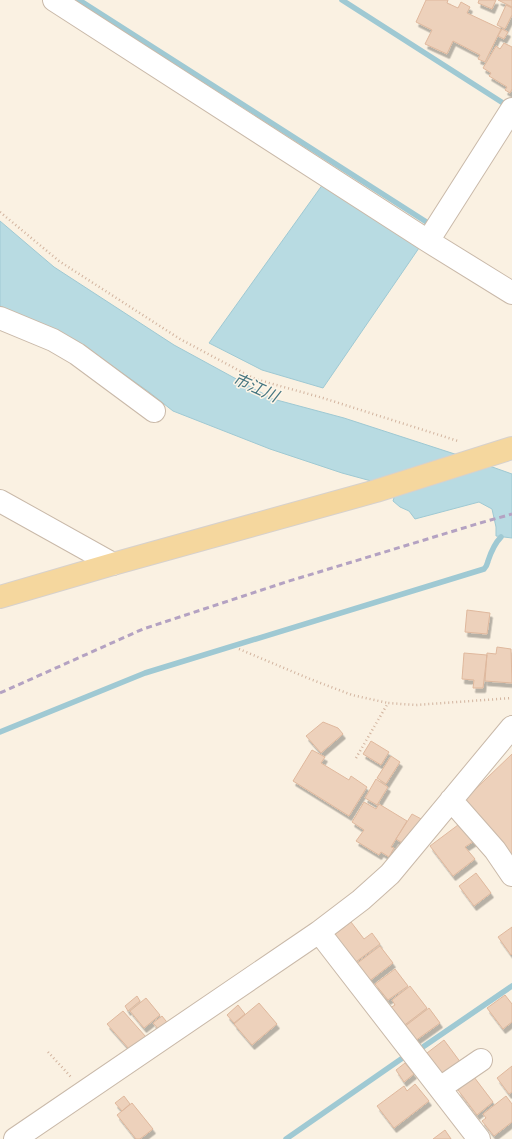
<svg xmlns="http://www.w3.org/2000/svg" width="512" height="1139" viewBox="0 0 512 1139" font-family="Mulish,'Noto Sans JP',sans-serif">
	<defs>
		<filter id="shadow"><feDropShadow dx="2.5" dy="4.5" stdDeviation="0" flood-color="#0004"/></filter>
	</defs>
	<rect width="100%" height="100%" fill="#faf1e2"/>
	<!-- water -->
	<path fill="#b8dbe2" stroke="#9fc9d3" d="M323,184L419,248L323,388L262,370L209,343Z
		M0,221L54,267L174,345L273,399L344,418L467,458L512,474V538L496,536V527L492,509L479,502L415,519L409,511L400,507L393,501L397,488L342,473L270,449L173,411L149,392L77,341L0,306Z"/>
	<g fill="none" stroke-linecap="round" stroke-linejoin="round">
		<!-- stream -->
		<path stroke="#9fc9d3" stroke-width="5.5" d="M79,0L428,223
			M342,0L503,103
			M0,732L145,673L484,569C487,566 487,565 488,561C491,552 495,543 501,537
			M420,1049L512,986
			M286,1139L404,1057"/>
	</g>
	<!-- building -->
	<path fill="#edd1bb" stroke="#dfb89d" filter="url(#shadow)" d="M426,0H448L447,3L458,8L461,2L470,7L467,13L501,29L485,62L478,59L480,55L453,41L447,54L425,44L432,30L416,22Z
		M479,0H496L492,9L478,3Z
		M498,0H512V7Z
		M506,5L512,8V15L505,29L497,25Z
		M502,29L508,32L504,39L498,36Z
		M504,43L512,47V89L510,93L505,90L507,87L489,76L491,73L483,68L496,46L500,49Z
		M467,610L490,613L487,634L465,632Z
		M497,647L511,649L512,683L485,681L487,653L496,654Z
		M464,653L487,655L483,688H473L474,680L462,679Z
		M323,722L338,728L343,734L321,753L306,736Z
		M371,741L389,752L381,765L363,754Z
		M312,750L325,757L321,763L349,780L351,776L367,787L349,816L293,781Z
		M512,754V855L461,803Z
		M391,756L400,762L386,784L377,778Z
		M376,779L388,787L377,805L365,798Z
		M364,802L376,809L379,804L407,821L391,847L394,848L389,857L381,852L379,855L356,841L364,830L352,822Z
		M412,814L425,821L407,846L396,839Z
		M462,822L476,840L465,847L475,859L453,876L430,846Z
		M476,873L491,893L474,906L459,886Z
		M351,922L364,939L372,933L380,944L353,964L333,936Z
		M512,927V954L511,955L498,937Z
		M380,946L393,963L368,982L355,965Z
		M395,969L408,986L388,1000L375,984Z
		M410,986L427,1008L402,1027L388,1009L395,1005L392,1000Z
		M505,995L512,1004V1022L503,1029L487,1008Z
		M137,996L140,1001L128,1011L125,1006Z
		M146,998L160,1015L144,1028L130,1011Z
		M259,1003L277,1024L252,1045L234,1024Z
		M238,1005L245,1014L234,1023L227,1015Z
		M429,1008L440,1023L415,1041L404,1027Z
		M123,1011L146,1037L130,1050L107,1024Z
		M162,1016L170,1026L162,1033L153,1023Z
		M444,1040L461,1063L444,1076L427,1053Z
		M405,1063L414,1074L404,1082L396,1070Z
		M512,1066V1092L509,1094L497,1078Z
		M474,1077L493,1102L477,1115L458,1090Z
		M415,1084L429,1101L394,1128L377,1106L404,1086L407,1091Z
		M124,1096L130,1104L122,1111L115,1103Z
		M506,1096L512,1104V1122L494,1136L482,1121L486,1118L483,1114Z
		M132,1103L153,1129L140,1139H136L117,1115Z
		M445,1130L451,1139H433Z"/>
	<g fill="none" stroke-linecap="round" stroke-linejoin="round">
		<defs>
			<path id="minor" d="M54,0L428,241L512,293
				M428,241L512,109
				M0,318L53,340L77,354L154,411
				M0,501L113,564
				M451,800L495,850L512,875
				M319,932L479,1139
				M440,1088L481,1060
				M15,1139L319,932L361,900L390,874L512,727"/>
			<path id="major" d="M0,597L113,564L376,491L512,448"/>
		</defs>
		<!-- minor casing -->
		<use href="#minor" stroke="#c9b9a9" stroke-width="24"/>
		<!-- major casing -->
		<use href="#major" stroke="#d7d1cc" stroke-width="24"/>
		<!-- path -->
		<path stroke="#d2b49f" stroke-width="2.5" stroke-dasharray="1 3" stroke-linecap="butt" d="M0,212L59,261L180,339L255,379L323,398L458,441
			M239,649L310,679L352,695L388,703
			M356,758L388,703L416,705L512,698
			M48,1052L71,1077"/>
		<!-- minor -->
		<use href="#minor" stroke="#fff" stroke-width="22"/>
		<!-- major -->
		<use href="#major" stroke="#f5d79e" stroke-width="22"/>
		<!-- rail -->
		<path stroke="#b4a2c2" stroke-width="3" stroke-dasharray="6 4" stroke-linecap="butt" d="M0,693L143,629L286,582L480,523L512,514"/>
	</g>
	<g text-anchor="middle" dominant-baseline="central" stroke-width="3" stroke-linejoin="round" paint-order="stroke">
		<!-- water labels -->
		<g font-size="16" font-style="italic" fill="#467681" stroke="#fef5e7">
			<text transform="translate(256 387) rotate(24)">市江川</text>
		</g>
	</g>
</svg>
